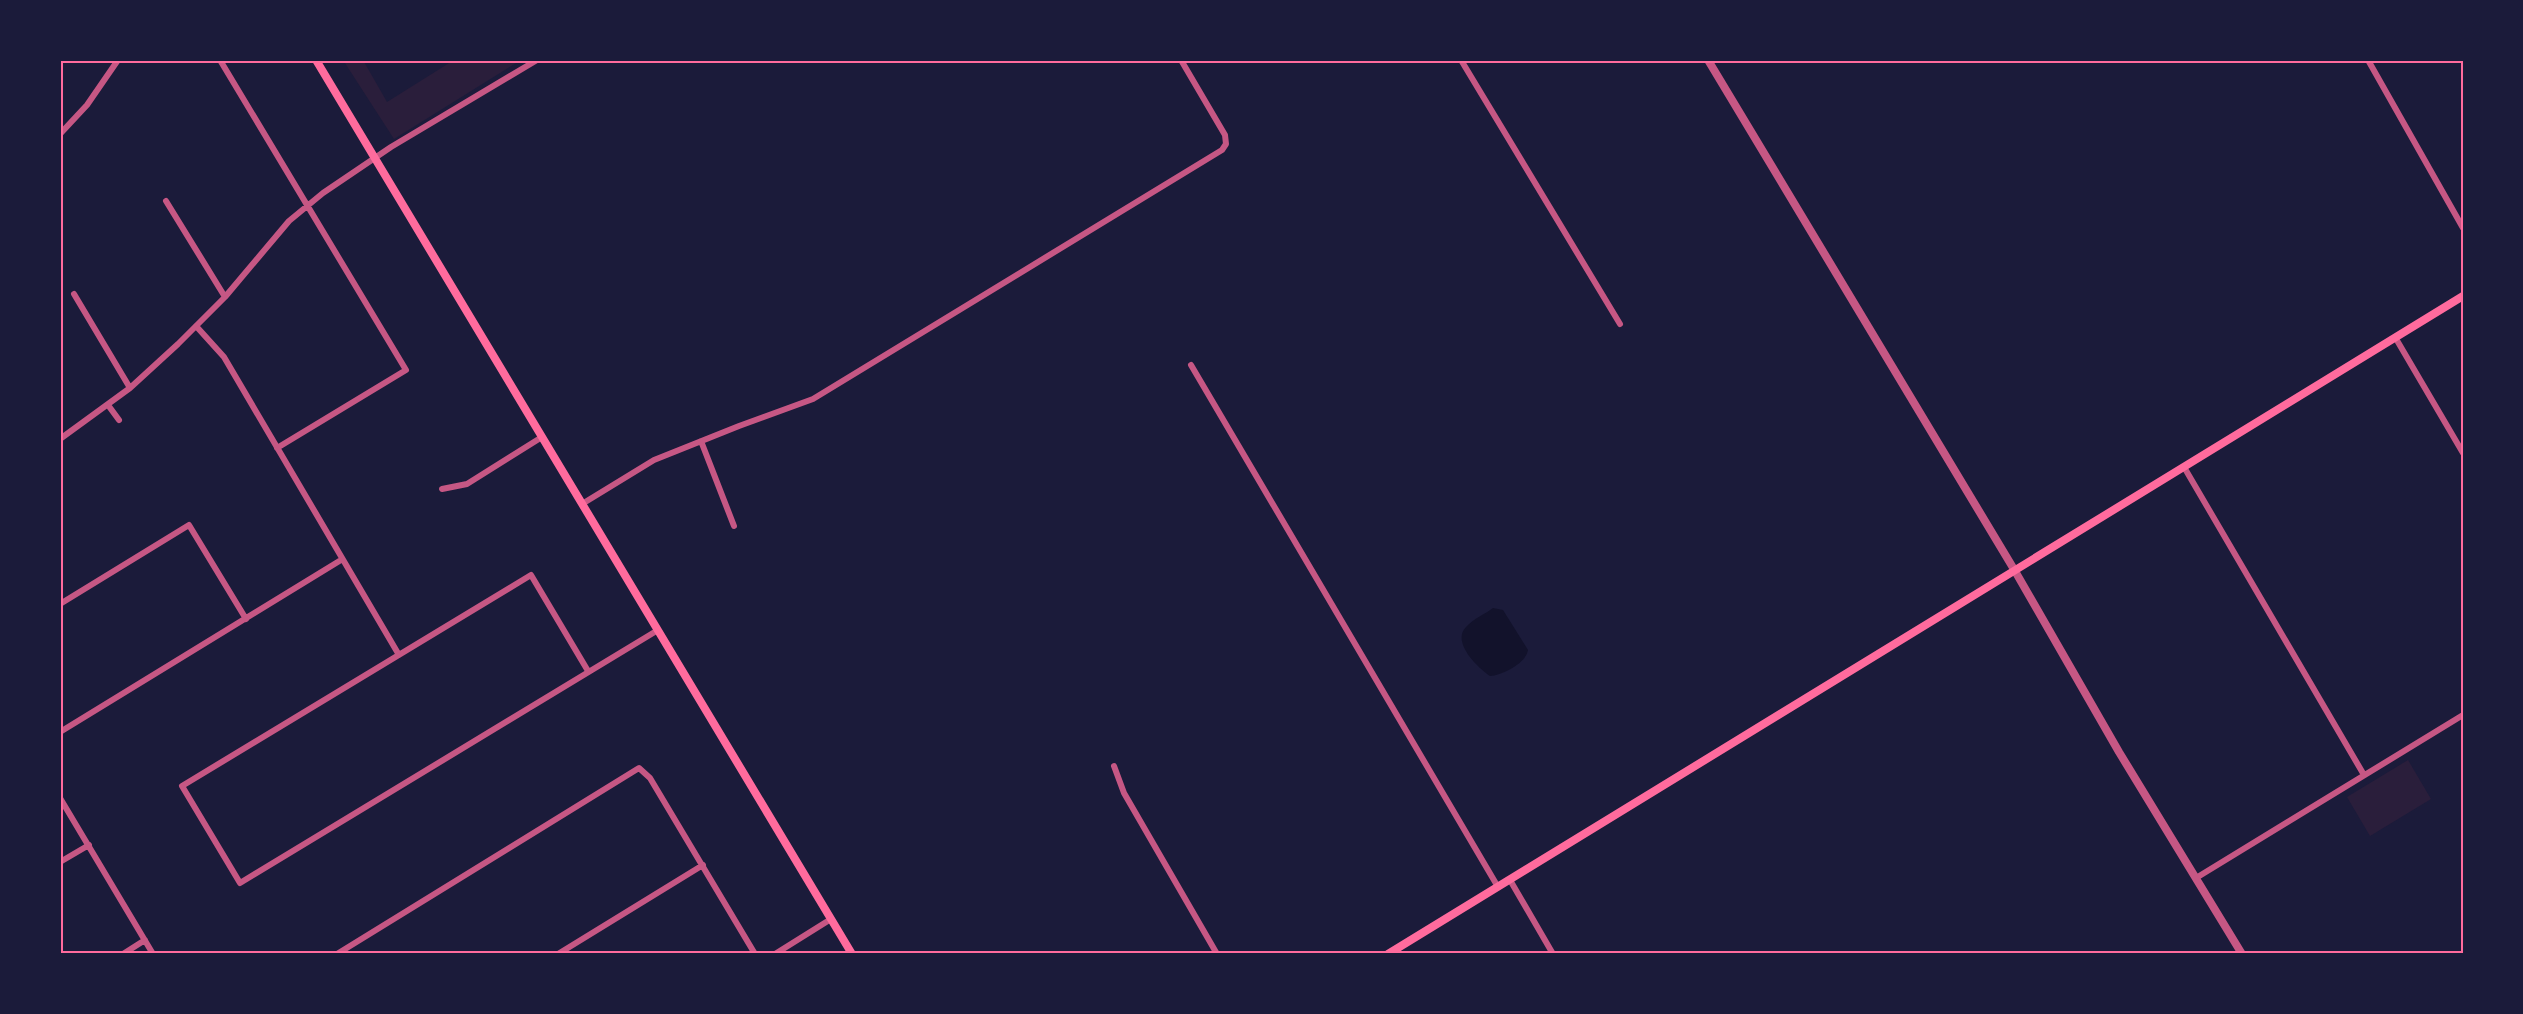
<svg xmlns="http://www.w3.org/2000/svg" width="2523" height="1014" viewBox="0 0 2523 1014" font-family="Signika,sans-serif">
	<rect width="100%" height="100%" fill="#1b1b3a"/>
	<!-- green -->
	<path fill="#2a1e3b" d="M343,60H363L387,102L454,60H521L394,139Z
		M2408,760L2431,799L2370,836L2347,797Z"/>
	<!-- water -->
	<path fill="#12122b" d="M1493,608L1503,610L1528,650C1526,663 1503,675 1490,676C1478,668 1451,642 1466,627C1473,619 1485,614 1493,608Z"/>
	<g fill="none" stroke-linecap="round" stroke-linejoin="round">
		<!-- minor -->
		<path stroke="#c65784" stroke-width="6" d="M220,60L406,370L277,448
			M1461,60L1620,324
			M2368,60L2463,228
			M60,134L87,105L118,60
			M166,201L225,297
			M74,294L130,388
			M196,326L224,357L399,655
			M2395,337L2463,453
			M1191,365L1498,887
			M108,405L119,420
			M60,439L130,388L178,344L225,297L289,221L323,193L391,147L537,60
			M701,441L734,526
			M2184,467L2364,775
			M442,489L467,484L542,437
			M582,504L654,460L739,426L813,399L1222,150L1226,144L1225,135L1181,60
			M60,604L189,525L246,619
			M588,671L531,575L182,786L240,883L658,630
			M60,732L341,560
			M1114,766L1124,793L1217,954
			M60,798L153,954
			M60,862L89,845
			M2196,878L2463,715
			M1510,880L1553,954
			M123,954L145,940
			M337,954L639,768L650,778L755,954
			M558,954L703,865
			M775,954L831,919"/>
		<!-- tertiary -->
		<path stroke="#c65784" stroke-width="8" d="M1708,60L2015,571L2119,752L2242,954"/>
		<!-- secondary -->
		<path stroke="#ff6b9d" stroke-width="8" d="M316,60L852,954
			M1388,954L2463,296"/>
	</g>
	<!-- border -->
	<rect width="2523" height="1014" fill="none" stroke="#1b1b3a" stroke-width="123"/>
	<rect x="62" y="62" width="2400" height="890" fill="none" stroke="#ff6b9d" stroke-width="2"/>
</svg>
